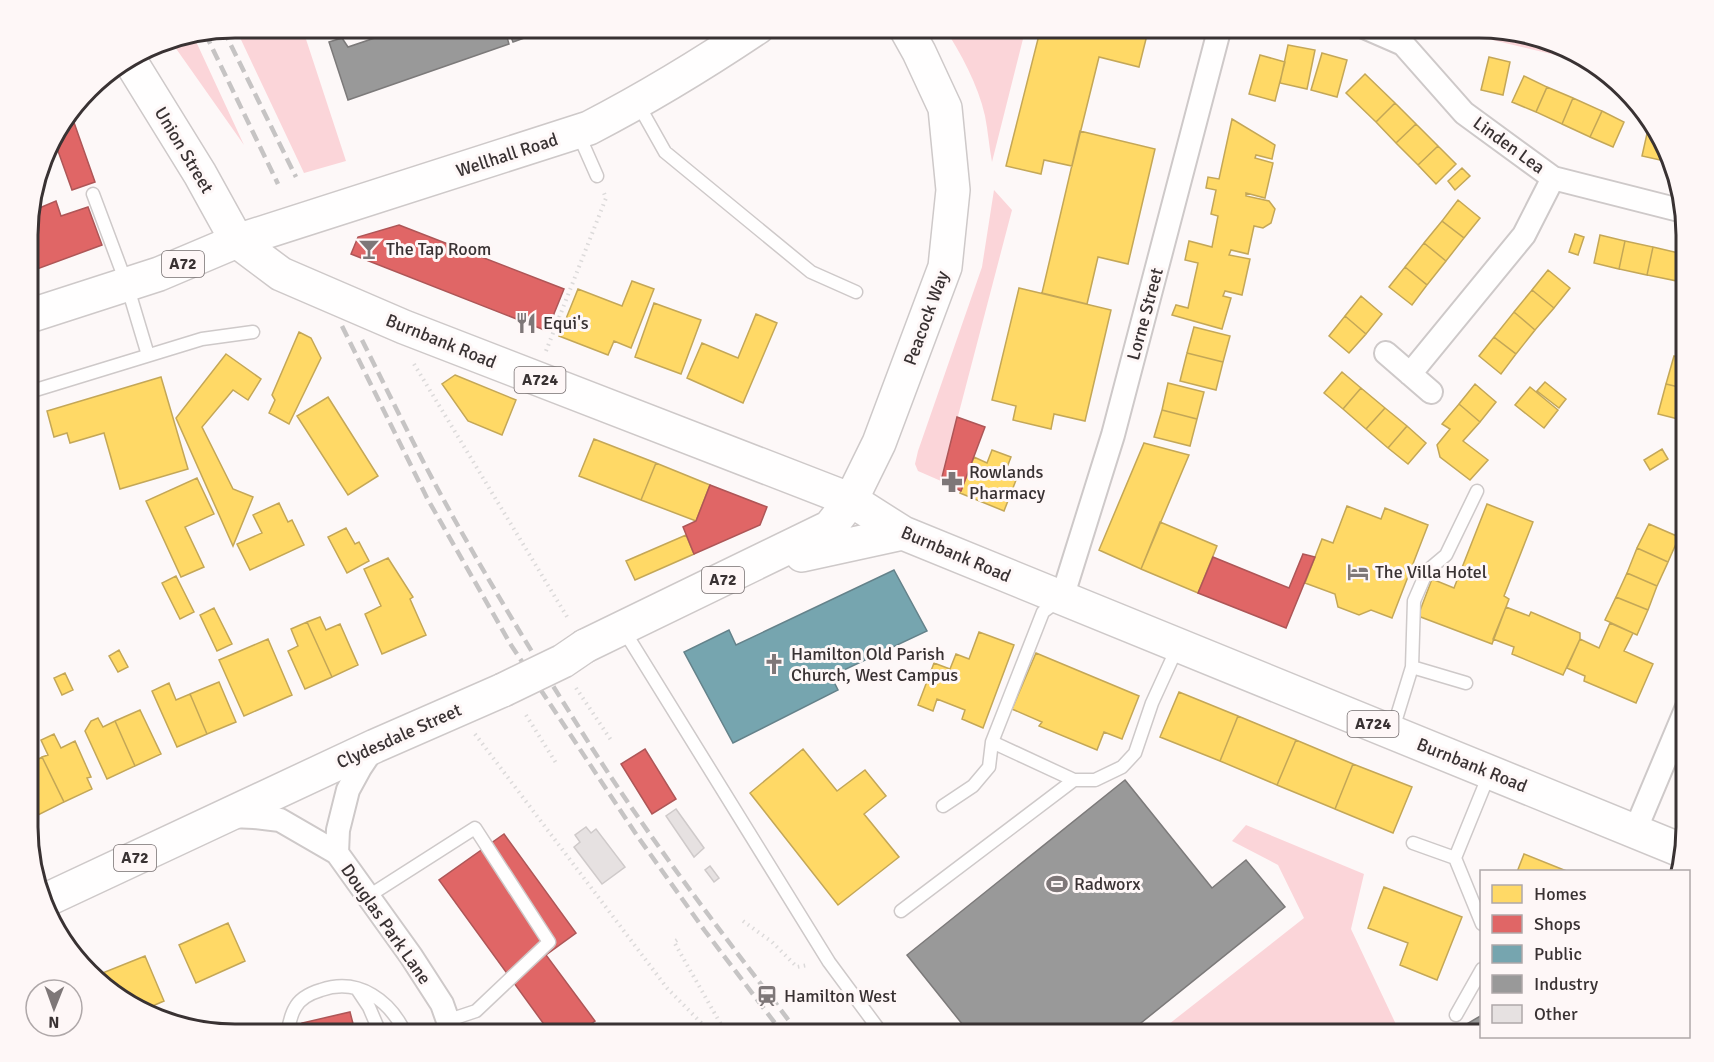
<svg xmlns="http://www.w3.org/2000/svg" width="1714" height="1062" viewBox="0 0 1714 1062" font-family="Signika,sans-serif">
	<rect width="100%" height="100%" fill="#fdf8f8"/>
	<!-- green -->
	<path fill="#fbd5d9" d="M235,27H302L346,161L304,173Z
		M944,27H1009L1014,29L1017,27H1026L992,162C989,146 988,131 985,116C978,84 961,54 944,27Z
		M1479,27L1546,38L1597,65L1442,28Z
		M193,35L244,145L170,40Z
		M994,190L1012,210L941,481L918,471L915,464L918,451L982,267Z
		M1246,825L1364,874L1351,929L1401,1035H1155L1304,918L1278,865L1232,841Z"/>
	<!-- homes -->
	<path fill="#ffd966" stroke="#c4a757" stroke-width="1.5" d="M1041,27H1149L1139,67L1099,57L1072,166L1044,160L1041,174L1006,166Z
		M1288,45L1315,50L1307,89L1280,83Z
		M1322,53L1347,60L1337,97L1311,90Z
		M1260,55L1285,62L1275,101L1249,94Z
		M1489,57L1510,62L1503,95L1481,90Z
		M1365,74L1395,103L1376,122L1346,93Z
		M1524,76L1547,87L1536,112L1512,102Z
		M1547,87L1573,98L1562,124L1536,112Z
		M1573,98L1602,111L1590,137L1562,124Z
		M1395,103L1416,124L1396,143L1376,122Z
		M1602,111L1624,122L1613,147L1590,137Z
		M1232,119L1275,145L1272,159L1256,155L1255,158L1273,163L1265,198L1246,193V196L1269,201L1275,209L1271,223L1263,228L1254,226L1248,254L1231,250L1229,255L1250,259L1242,295L1225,291L1223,296L1231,298L1222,329L1172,315L1176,305L1188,308L1198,263L1185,260L1189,241L1212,247L1218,216L1211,214L1216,190L1206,188L1208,177L1219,179Z
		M1416,124L1438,146L1418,165L1396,143Z
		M1648,129L1659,131L1669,162L1642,156Z
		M1080,131L1155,149L1128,264L1098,257L1087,304L1042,293Z
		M1438,146L1456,164L1436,184L1418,165Z
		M1462,168L1470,176L1455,190L1448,181Z
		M1458,200L1480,218L1464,238L1442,221Z
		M1442,221L1464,238L1446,261L1424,243Z
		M1575,234L1584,237L1578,255L1569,252Z
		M1600,235L1625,241L1619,269L1594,263Z
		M1625,241L1653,247L1647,275L1619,269Z
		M1424,243L1446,261L1427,285L1405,267Z
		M1653,247L1683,254L1677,281L1647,275Z
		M1683,254L1687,255V283L1677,281Z
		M1405,267L1427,285L1412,305L1389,287Z
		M1548,270L1570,288L1554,308L1532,290Z
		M632,281L654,289L631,348L614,341L608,355L559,336L578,289L622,306Z
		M1019,288L1111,310L1085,421L1054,414L1051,429L1013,420L1016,406L992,400Z
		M1532,290L1554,308L1535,330L1514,312Z
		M1361,296L1382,314L1366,334L1345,316Z
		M654,303L701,320L681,374L635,357Z
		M1514,312L1535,330L1516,354L1494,337Z
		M756,314L777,323L743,403L687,378L702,343L738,358Z
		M1345,316L1366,334L1349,353L1329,336Z
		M1194,327L1230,336L1223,362L1187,353Z
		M299,332L311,338L321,358L289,424L269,413L275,400L272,395Z
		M1494,337L1516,354L1501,374L1479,356Z
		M1187,353L1223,362L1216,390L1180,381Z
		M226,354L261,379L248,400L233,390L202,427L233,489L253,497L233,546L176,418Z
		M1674,356L1687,360V389L1666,384Z
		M1342,372L1361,388L1343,409L1324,393Z
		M455,375L516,400L502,435L468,421L442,384Z
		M161,377L188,469L120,489L104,433L70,443L67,433L54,437L47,411Z
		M1545,382L1566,399L1559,408L1537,391Z
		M1168,383L1204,392L1197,419L1162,410Z
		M1475,384L1496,402L1480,422L1459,404Z
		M1666,384L1687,389L1686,421L1658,414Z
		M1530,387L1558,410L1544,428L1515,405Z
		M1361,388L1385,408L1366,429L1343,409Z
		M328,397L378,476L348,495L297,416Z
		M1459,404L1480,422L1463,441L1488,460L1470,480L1440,457L1437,445L1450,429L1442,424Z
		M1385,408L1407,426L1388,448L1366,429Z
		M1162,410L1197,419L1190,446L1154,437Z
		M1407,426L1426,443L1408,464L1388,448Z
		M594,439L656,463L641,500L579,476Z
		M1144,443L1189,455L1141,569L1099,550Z
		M1662,449L1668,459L1650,470L1644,460Z
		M992,450L1011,457L1006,470L1018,475L1004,511L960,493L974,457L987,463Z
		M656,463L710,485L696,521L641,500Z
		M197,478L214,514L185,527L204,567L181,577L146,501Z
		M279,503L288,522L292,520L304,545L250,570L237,544L262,533L253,515Z
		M1487,504L1533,522L1504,596L1509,599L1492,644L1418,616L1432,579L1454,588Z
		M1347,506L1381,519L1385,508L1428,525L1392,618L1371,610L1359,615L1338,607L1335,594L1305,583L1322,539L1333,543Z
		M1160,522L1217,546L1198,593L1141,569Z
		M1649,524L1679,537L1668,562L1637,548Z
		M346,528L355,544L359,542L369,561L347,573L328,537Z
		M686,535L694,554L635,580L626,561Z
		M1637,548L1668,562L1657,586L1627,573Z
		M388,558L413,597L410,599L426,635L382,654L365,614L381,606L364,569Z
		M1627,573L1657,586L1648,610L1616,597Z
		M176,576L194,612L180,619L162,583Z
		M1616,597L1648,610L1637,635L1605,620Z
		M1506,607L1529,616L1531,612L1580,633V639L1563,675L1512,654L1514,647L1493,639Z
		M214,608L232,644L217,651L200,615Z
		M320,617L326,630L340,624L358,665L332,677L307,622Z
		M307,622L332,677L305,689L288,651L298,646L291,629Z
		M1610,623L1633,633L1624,651L1653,664L1636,703L1584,681L1585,676L1567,668L1580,639L1599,648Z
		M979,632L1014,645L983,728L962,719L965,710L937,699L933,711L918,705L934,663L950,669L956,654L969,659Z
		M268,639L292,695L244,716L219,660Z
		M119,650L128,667L118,672L109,656Z
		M1036,653L1139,696L1122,739L1104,732L1097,750L1039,726L1042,722L1012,709Z
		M65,673L73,690L62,695L54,678Z
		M219,682L236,722L207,734L190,694Z
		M169,683L176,700L190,694L207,734L177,747L152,691Z
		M1179,692L1238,716L1220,761L1160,737Z
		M140,710L161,754L135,766L115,721Z
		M1238,716L1296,740L1277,785L1220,761Z
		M98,718L103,727L115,721L135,766L107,779L85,731L91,721Z
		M54,734L61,748L75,741L91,777L87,778L92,789L64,802L42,757L48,755L41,740Z
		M1296,740L1353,764L1335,809L1277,785Z
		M803,749L837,791L865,770L886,796L864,814L899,857L838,905L750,793Z
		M30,751L35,761L42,757L64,802L36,816L31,806L29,807Z
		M1353,764L1412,787L1393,833L1335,809Z
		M1524,854L1569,872H1517Z
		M1384,887L1462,917L1437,980L1400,965L1408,943L1368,928Z
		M228,923L245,961L196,983L179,945Z
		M145,956L164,1001L141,1011L120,1000L95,976Z"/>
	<!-- shops -->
	<path fill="#e06666" stroke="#ae5657" stroke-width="1.5" d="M71,114L95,182L72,190L53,137Z
		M32,196L37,209L56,201L61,216L88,207L102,245L29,272V208Z
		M399,225L564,289L547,331L351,254L358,237Z
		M957,417L985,427L961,491L941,481Z
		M710,485L767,507L760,525L694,554L683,527L696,521Z
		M1303,554L1315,557L1286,628L1198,593L1213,557L1289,588Z
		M645,749L676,799L652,814L621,764Z
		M504,834L576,933L546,955L595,1021L575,1035H537L536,1034L546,1027L439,880Z
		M350,1012L356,1035H304L302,1023Z"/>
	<!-- public -->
	<path fill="#76a5af" stroke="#64828a" stroke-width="1.5" d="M894,570L927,631L831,676L838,690L733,743L684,652L729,630L736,645Z"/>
	<!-- industry -->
	<path fill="#999" stroke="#7c7a7a" stroke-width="1.5" d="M407,27H504L509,44L348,100L329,42L342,38L348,47Z
		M507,27H555L513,42Z
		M1125,780L1212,888L1246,860L1285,907L1126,1035H971L907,955Z
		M1482,1015L1481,1035H1448Z"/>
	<!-- building -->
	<path fill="#e6e1e1" stroke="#cfcaca" stroke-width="1.5" d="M676,809L704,848L694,857L666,816Z
		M586,827L591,833L596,829L625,867L602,884L574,847L580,842L575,835Z
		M710,866L719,878L714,882L705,870Z"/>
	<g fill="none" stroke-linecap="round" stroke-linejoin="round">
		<defs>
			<path id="service" d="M638,104L665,152L811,272L856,292
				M578,133L597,176
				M93,194L127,285L148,355
				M29,392L202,339L253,332
				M623,629L829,962L883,1035
				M1412,667L1466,683
				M1392,732L1412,667L1414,601L1427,571L1446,555L1477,491
				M992,742L1074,780
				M943,806L973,786L989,767L992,742L1043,612L1058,601
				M1413,843L1455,858
				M367,897L475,828L549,942L476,1011L449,1020
				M901,911L1074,780H1095L1122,767L1135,753L1152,703L1178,646
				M1482,924L1455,858L1490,772
				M357,989L369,1007L381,1035
				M1456,1015L1482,969
				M287,1035C289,1026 290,1016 295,1008C300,998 311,993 321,990C359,977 391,1001 406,1035"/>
			<path id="minor" d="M1364,27L1403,44L1464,113L1553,178L1683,211
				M1386,353L1431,392
				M1410,374L1524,235L1553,178
				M1062,598L1113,435L1220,27
				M374,747L360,768L348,790L338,830L337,853L411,956L442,1004L453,1035
				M231,816L254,817L280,820L337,853
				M1635,831L1687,707"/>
			<path id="secondary" d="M237,241L589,128C647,98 703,64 758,27
				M851,500L879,443L945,267L953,190L945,108L919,52L905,27"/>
			<path id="primary" d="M129,59L200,174L237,241L281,274L404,327L851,500L903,533L1683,851
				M29,316L159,274L237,241
				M802,555L903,533
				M585,646L830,527L851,500
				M46,900L375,746L503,690"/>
		</defs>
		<!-- service casing -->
		<use href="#service" stroke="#cec9c9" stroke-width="15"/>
		<!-- minor casing -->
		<use href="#minor" stroke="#cec9c9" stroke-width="26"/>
		<!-- secondary casing -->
		<use href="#secondary" stroke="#cec9c9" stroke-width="36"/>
		<!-- primary casing -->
		<use href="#primary" stroke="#cec9c9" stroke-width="36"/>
		<!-- path -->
		<path stroke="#dcdada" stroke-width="4" stroke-dasharray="1.5 4.5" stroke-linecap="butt" d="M546,351L606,198L604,193
			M414,364L569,620
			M576,688L611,740
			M526,715L556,763
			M475,734L667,988L713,1035
			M743,921L772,942L797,967L808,965
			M677,940L674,942L727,1035"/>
		<!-- service -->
		<use href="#service" stroke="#fffefe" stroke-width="12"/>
		<!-- minor -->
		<use href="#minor" stroke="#fffefe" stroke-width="22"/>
		<!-- secondary -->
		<use href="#secondary" stroke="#fffefe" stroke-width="33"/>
		<!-- primary -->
		<use href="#primary" stroke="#fffefe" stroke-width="33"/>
		<!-- rail -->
		<path stroke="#c6c4c4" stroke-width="4.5" stroke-dasharray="12 6" stroke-linecap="butt" d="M223,29L296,177
			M205,33L278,184
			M342,326L427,498L511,645L638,837L705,931L784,1035
			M362,340C386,388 409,435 434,482C479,566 529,648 580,729C646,835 723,935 800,1035"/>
		<defs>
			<path id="primary-bridge" d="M503,690L563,661L585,646"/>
		</defs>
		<!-- primary-bridge casing -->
		<use href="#primary-bridge" stroke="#cec9c9" stroke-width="36" stroke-linecap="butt"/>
		<!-- primary-bridge -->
		<use href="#primary-bridge" stroke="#fffefe" stroke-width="33"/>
	</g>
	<!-- icons -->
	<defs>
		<symbol id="bar-bare" viewBox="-9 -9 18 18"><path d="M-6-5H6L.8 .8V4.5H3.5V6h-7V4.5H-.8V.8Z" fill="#7e7778" stroke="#fef7f7" stroke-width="2.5" paint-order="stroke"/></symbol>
		<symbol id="restaurant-bare" viewBox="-9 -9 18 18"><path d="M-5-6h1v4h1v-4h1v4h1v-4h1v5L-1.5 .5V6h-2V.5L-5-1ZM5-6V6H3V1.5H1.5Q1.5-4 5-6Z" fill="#7e7778" stroke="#fef7f7" stroke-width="2.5" paint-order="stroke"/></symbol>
		<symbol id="pharmacy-bare" viewBox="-9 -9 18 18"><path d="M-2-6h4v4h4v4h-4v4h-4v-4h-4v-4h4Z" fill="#7e7778" stroke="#fef7f7" stroke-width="2.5" paint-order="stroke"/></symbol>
		<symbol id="hotel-bare" viewBox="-9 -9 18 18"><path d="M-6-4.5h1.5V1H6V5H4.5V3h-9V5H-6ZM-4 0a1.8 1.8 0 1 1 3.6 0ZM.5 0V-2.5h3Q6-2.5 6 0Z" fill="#7e7778" stroke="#fef7f7" stroke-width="2.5" paint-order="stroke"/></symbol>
		<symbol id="church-bare" viewBox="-9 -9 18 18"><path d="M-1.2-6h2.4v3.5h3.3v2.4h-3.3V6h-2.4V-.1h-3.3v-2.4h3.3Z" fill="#7e7778" stroke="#fef7f7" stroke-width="2.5" paint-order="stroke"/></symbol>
		<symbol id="stadium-bare" viewBox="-9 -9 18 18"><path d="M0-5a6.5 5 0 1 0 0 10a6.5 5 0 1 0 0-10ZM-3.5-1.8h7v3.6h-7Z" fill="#7e7778" stroke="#fef7f7" stroke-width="2.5" paint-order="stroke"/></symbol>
		<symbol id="station-bare" viewBox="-9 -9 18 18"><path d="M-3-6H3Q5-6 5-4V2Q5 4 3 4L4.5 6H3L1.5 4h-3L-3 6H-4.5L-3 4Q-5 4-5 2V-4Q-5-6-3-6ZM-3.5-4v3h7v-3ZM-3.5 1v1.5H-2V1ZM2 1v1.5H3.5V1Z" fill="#7e7778" stroke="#fef7f7" stroke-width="2.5" paint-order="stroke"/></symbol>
	</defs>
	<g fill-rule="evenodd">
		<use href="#bar-bare" x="354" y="234" width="30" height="30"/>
		<use href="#restaurant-bare" x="511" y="308" width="30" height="30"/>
		<use href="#pharmacy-bare" x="937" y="467" width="30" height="30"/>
		<use href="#hotel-bare" x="1343" y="557" width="30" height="30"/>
		<use href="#church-bare" x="759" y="649" width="30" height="30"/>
		<use href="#stadium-bare" x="1042" y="869" width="30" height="30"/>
		<use href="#station-bare" x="752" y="981" width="30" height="30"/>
	</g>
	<g text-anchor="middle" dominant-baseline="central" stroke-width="6" stroke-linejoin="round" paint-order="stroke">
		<!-- shield labels -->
		<g fill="#fef7f7" stroke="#746d6e" stroke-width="1.5">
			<rect x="162" y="251" width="42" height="26" rx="4.5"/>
			<rect x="514.5" y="367" width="51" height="26" rx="4.5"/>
			<rect x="702" y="567" width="42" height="26" rx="4.5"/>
			<rect x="1347.5" y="711" width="51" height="26" rx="4.5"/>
			<rect x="114" y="845" width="42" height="26" rx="4.5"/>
		</g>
		<g font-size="16" font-weight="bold" fill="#393233">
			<text x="183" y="264">A72</text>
			<text x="540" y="380">A724</text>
			<text x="723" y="580">A72</text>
			<text x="1373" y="724">A724</text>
			<text x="135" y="858">A72</text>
		</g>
		<!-- street labels -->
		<g font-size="18" fill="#393233" stroke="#fef7f7">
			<text transform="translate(1509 145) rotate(36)">Linden Lea</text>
			<text transform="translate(184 150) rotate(59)">Union Street</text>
			<text transform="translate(507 155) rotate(-18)">Wellhall Road</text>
			<text transform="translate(1145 314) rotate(-75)">Lorne Street</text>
			<text transform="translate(926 318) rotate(-70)">Peacock Way</text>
			<text transform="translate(441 341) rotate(22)">Burnbank Road</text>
			<text transform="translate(956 554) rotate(23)">Burnbank Road</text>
			<text transform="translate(399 736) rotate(-24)">Clydesdale Street</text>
			<text transform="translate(1472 765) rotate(22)">Burnbank Road</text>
			<text transform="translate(386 924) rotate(55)">Douglas Park Lane</text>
		</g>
		<!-- poi labels -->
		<g font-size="18" fill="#393233" stroke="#fef7f7" text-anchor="start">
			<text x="386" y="249">The Tap Room</text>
			<text x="543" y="323">Equi's</text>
			<text x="969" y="472">Rowlands<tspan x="969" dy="21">Pharmacy</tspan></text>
			<text x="1375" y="572">The Villa Hotel</text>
			<text x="791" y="654">Hamilton Old Parish<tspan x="791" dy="21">Church, West Campus</tspan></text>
			<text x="1074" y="884">Radworx</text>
			<text x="784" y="996">Hamilton West</text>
		</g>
	</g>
	<!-- crop -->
	<path d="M0 0H1714V1062H0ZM235 38H1479A197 197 0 0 1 1676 235V827A197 197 0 0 1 1479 1024H235A197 197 0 0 1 38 827V235A197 197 0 0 1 235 38Z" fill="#fef7f7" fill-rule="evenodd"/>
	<path fill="none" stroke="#393233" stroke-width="3" d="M235 38H1479A197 197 0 0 1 1676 235V827A197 197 0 0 1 1479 1024H235A197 197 0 0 1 38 827V235A197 197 0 0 1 235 38Z"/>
	<!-- legend -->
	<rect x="1480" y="870" width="210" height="168" fill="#fef7f7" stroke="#afa8a9" stroke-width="1.5"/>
	<rect x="1492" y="885" width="30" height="18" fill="#ffd966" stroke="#afa8a9" stroke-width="1.5"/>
	<text x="1534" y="900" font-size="18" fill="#393233">Homes</text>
	<rect x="1492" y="915" width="30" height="18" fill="#e06666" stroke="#afa8a9" stroke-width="1.5"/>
	<text x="1534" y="930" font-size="18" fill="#393233">Shops</text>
	<rect x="1492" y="945" width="30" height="18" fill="#76a5af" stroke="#afa8a9" stroke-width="1.5"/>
	<text x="1534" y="960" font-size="18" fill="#393233">Public</text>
	<rect x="1492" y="975" width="30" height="18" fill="#999999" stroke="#afa8a9" stroke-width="1.5"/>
	<text x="1534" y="990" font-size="18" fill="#393233">Industry</text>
	<rect x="1492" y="1005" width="30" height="18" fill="#e6e1e1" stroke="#afa8a9" stroke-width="1.5"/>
	<text x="1534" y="1020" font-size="18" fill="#393233">Other</text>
	<!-- north arrow -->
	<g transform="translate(54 1008) rotate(181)"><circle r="28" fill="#fef7f7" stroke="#afa8a9" stroke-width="1.5"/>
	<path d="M0-4.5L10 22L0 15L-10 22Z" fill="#7e7778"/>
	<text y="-9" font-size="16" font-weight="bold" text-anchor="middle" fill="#393233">N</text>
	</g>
</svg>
